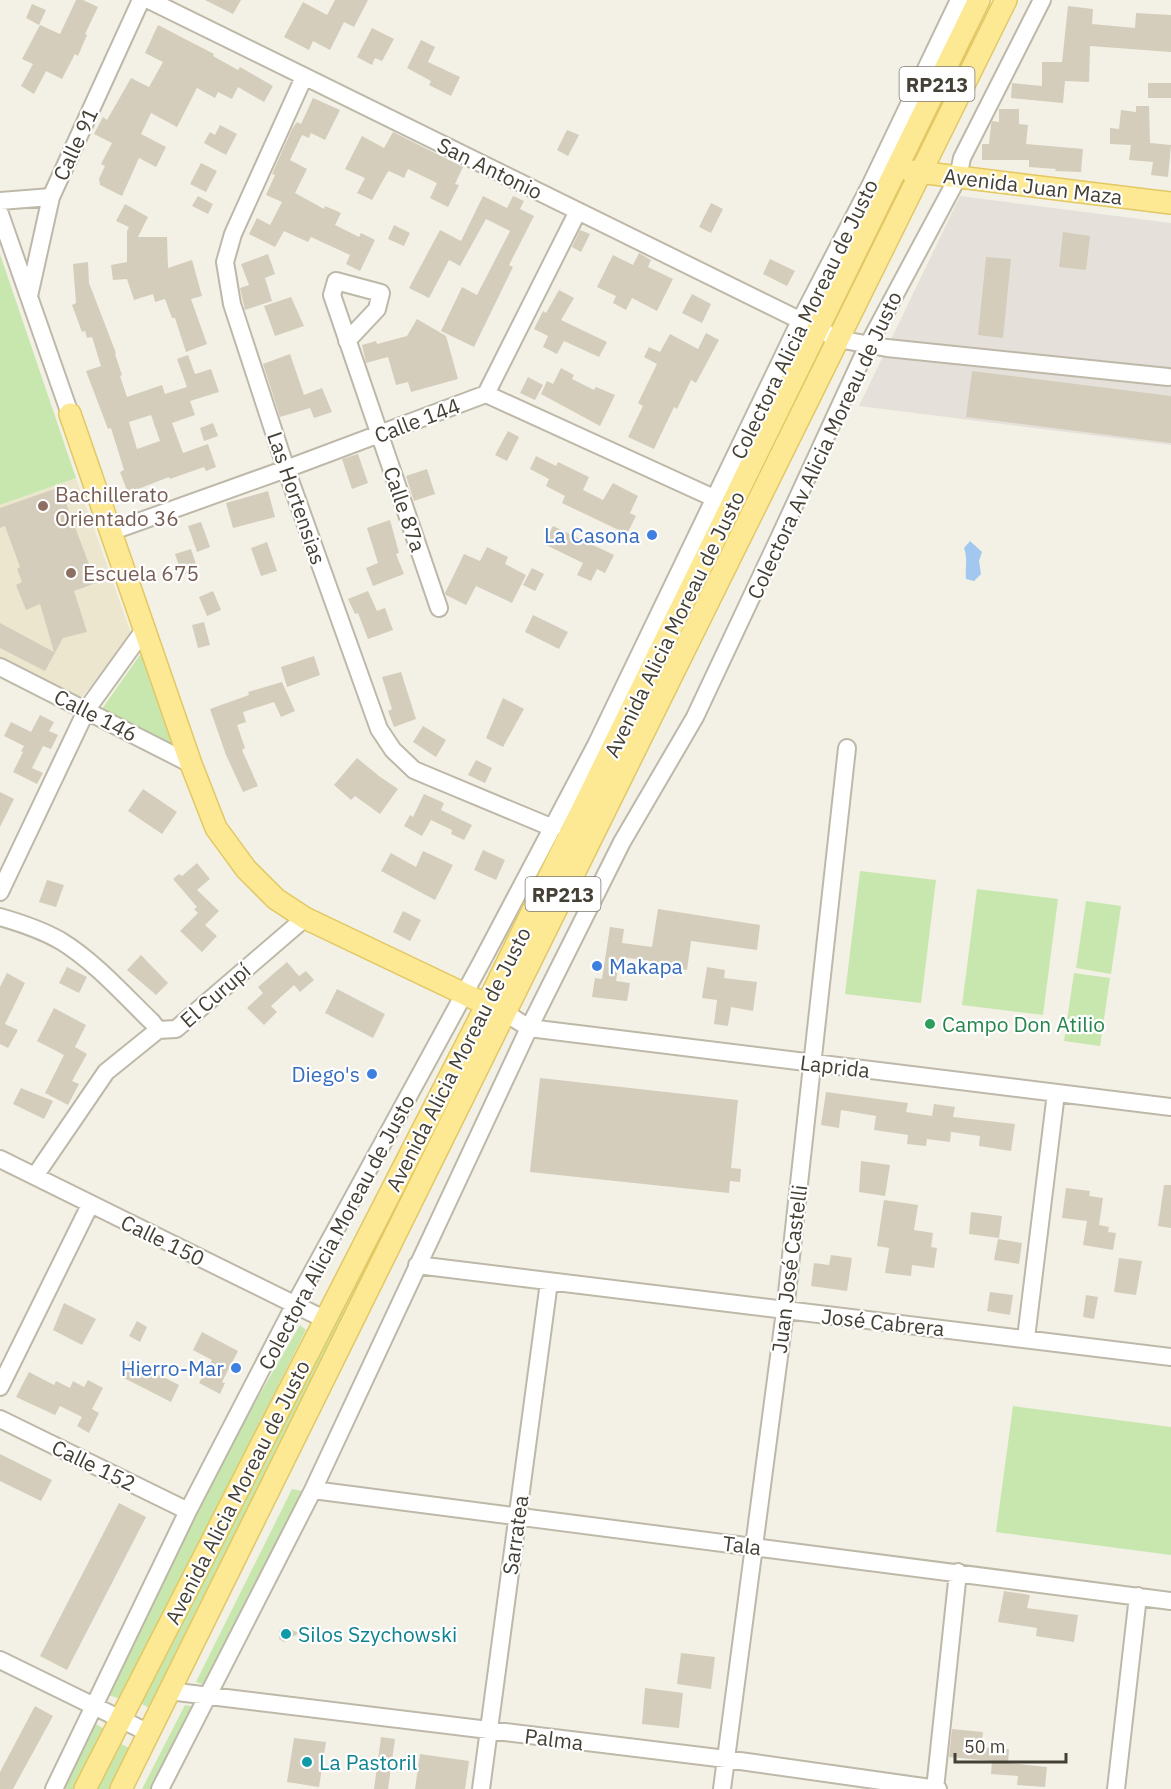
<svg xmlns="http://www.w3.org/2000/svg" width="1171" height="1789" viewBox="0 0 1171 1789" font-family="'IBM Plex Sans',sans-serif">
	<rect width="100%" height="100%" fill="#f3f0e6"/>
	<!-- industrial -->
	<path fill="#e5e1da" d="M960,196L1171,223V445L859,406Z"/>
	<!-- education -->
	<path fill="#ece6cf" d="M76,478L132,636L80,699L0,660V505Z"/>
	<!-- green -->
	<path fill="#c8e7ae" d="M0,254L76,478L0,505Z
		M147,645L184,756L97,716Z
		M860,871L936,880L921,1003L845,994Z
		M977,889L1058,899L1043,1015L962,1005Z
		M1086,901L1121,906L1111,974L1076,968Z
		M1074,973L1110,978L1100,1046L1064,1041Z
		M476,1045L481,1046L151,1709L138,1702L366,1265Z
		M300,1325L306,1330L121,1699L105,1694L225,1454Z
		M1013,1406L1171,1427V1555L996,1532Z
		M292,1489L302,1491L207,1686L196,1682Z
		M185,1705L196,1707L155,1789H142Z
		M94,1723L108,1731L79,1789H62Z
		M119,1743L134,1750L114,1789H97Z"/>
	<!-- water -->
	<path fill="#a2c8ef" d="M970,541L982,552L979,561L981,574L974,581L966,579C965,569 968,558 964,548Z"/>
	<!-- building -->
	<path fill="#d4cdbb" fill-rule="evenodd" d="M76,0H83L98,7L85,34L87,35L78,56L75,54L62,79L46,71L34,94L21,86L33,64L22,59L40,25L60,34Z
		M205,0H241L233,14Z
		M335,0H368L354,27L344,22L330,50L313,41L309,50L284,37L303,2L327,15Z
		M32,4L46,10L39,25L26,18Z
		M1068,6L1093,9L1092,24L1135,28L1136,13L1171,15V52L1090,46L1089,82L1065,81L1063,103L1011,98L1012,83L1042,86V62H1062Z
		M158,25L214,54L213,56L238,70L240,67L273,86L264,102L238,87L232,99L218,92L215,98L197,88L177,127L151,113L141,134L166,147L156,167L139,158L122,196L100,185L99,179L105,166L101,164L112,143L94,134L103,117L107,120L131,78L149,87L163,62L145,53Z
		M372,28L394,39L382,61L375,58L372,65L357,57Z
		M421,40L435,47L428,62L460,77L451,96L429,85L431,81L407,68Z
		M1148,83H1171V98H1148Z
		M313,98L340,110L325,140L311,133L309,138L302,135L290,160L307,169L295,193L324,209L325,206L341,213L335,225L359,237L361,233L375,240L360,271L346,264L350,255L311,237L308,242L284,231L275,247L249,234L257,218L270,225L282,202L266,195L275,175L272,174L292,129L297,122L301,124Z
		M1136,106H1149L1150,143L1171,145L1168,177L1151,175L1153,162L1129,160L1131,145L1110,144V128L1119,129L1121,110L1136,112Z
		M999,109H1019V124L1028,125L1026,144L1083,149L1081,172L1055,171L1056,169L1029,167V160H982V144H989L991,125L992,121L999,122Z
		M220,125L237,134L226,155L204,143L210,132L215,135Z
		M567,130L579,135L568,156L557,150Z
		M393,132L463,167L455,184L459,185L448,207L430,198L437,183L408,169L404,178L389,171L387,173L372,200L357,193L365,178L345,169L362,136L384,148Z
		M201,163L217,171L206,192L190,184Z
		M198,196L213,204L208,214L192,206Z
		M483,196L507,208L513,196L524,201L520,209L534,216L509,265L513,267L474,347L441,331L462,287L477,295L510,231L486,219L460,266L449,260L429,298L409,288L440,230L461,241Z
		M711,203L723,209L711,233L699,227Z
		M125,204L148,217L138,237H167L168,268L192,260L202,296L191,299L207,344L186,352L175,318H172L165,299L155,302L153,294L134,300L127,279L113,280L111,265L127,262V231L129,227L116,221Z
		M394,225L410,233L404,246L388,239Z
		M580,230L590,234L581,252L572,247Z
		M1063,232L1090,236L1086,270L1059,267Z
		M639,253L651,260L648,267L673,279L657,311L632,298L626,310L613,303L616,296L597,287L613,255L633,265Z
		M268,254L275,274L265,278L272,301L245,310L240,288L249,285L241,264Z
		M986,257L1011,259L1003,338L978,335Z
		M770,259L795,271L787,286L763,274Z
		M88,262L89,283L116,353L115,354L122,375L120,376L127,397L162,385L165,394L187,387L177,359L188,355L195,374L211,369L219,392L190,401L195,415L172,423L183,453L208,444L216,467L206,471L204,467L170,479L169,477L128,493L120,472L124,470L111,428L108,429L86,371L101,366L92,337L87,338L85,331L82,332L72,305L76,303L73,264ZM151,415L160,441L137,449L129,422Z
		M559,290L574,298L561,320L607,342L599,357L564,341L557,354L543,347L548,336L534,329L543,311L546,313Z
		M692,294L711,304L702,323L682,313Z
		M291,297L304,326L275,336L264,306Z
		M417,319L446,336L458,379L411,392L408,382L396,385L388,357L366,363L362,345L376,341L377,344L407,336Z
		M706,333L719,340L696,383L691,380L677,409L674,407L654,449L628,437L643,406L638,403L657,364L644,357L649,347L660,352L670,334L698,349Z
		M290,354L304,395L322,388L332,412L314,418L310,408L280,417L263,364Z
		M561,368L574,375L572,379L594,390L596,387L615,395L600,426L541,394L547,381L553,384Z
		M972,371L1171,396V443L966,417Z
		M528,377L543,385L535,400L520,393Z
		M213,423L218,436L204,441L200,428Z
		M508,431L519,437L507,461L495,455Z
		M358,454L368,483L352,489L342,459Z
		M536,456L556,466L558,462L589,477L583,490L603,500L613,483L638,496L630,513L636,516L627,534L562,503L565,496L546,486L549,479L530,469Z
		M427,469L435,494L414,501L406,476Z
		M60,487L96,583L74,591L87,632L63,638L45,671L0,648V623L54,652L40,604L26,610L16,585L22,582L17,569L20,567L5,526L0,528V508Z
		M268,491L275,517L233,528L226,503Z
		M390,520L399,553L396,554L404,574L373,586L366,568L378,563L367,528Z
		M201,522L210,547L197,552L188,526Z
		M553,526L614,555L605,573L597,569L591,581L577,575L583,563L544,544Z
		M267,542L277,571L261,576L251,548Z
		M487,547L508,557L505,564L526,575L512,603L476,586L466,605L446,595L445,593L464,554L480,561Z
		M191,549L198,570L182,575L175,554Z
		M532,568L544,574L535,591L523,585Z
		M213,591L221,610L207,616L199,597Z
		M368,591L377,611L385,608L393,630L368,639L358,613L355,614L348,599Z
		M533,615L568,632L559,649L525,632Z
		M204,622L210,645L198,648L192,625Z
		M314,656L320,675L287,687L281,667Z
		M401,672L416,719L394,727L388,711L392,709L382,677Z
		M282,682L295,711L281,717L274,702L243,712L246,722L237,725L245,748L242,750L258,786L243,792L226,755L210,709L249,695L248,692Z
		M503,698L524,709L503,747L486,738Z
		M40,715L54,722L49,731L58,735L51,749L43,746L32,768L43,773L37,784L13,772L23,752L21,751L24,746L4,736L11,722L31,732Z
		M423,726L446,740L436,757L413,742Z
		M357,758L379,776L398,789L380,814L355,796L351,800L334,785Z
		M476,760L492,768L485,783L468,775Z
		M143,789L177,812L162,834L128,811Z
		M0,792L14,799L0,827Z
		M424,794L444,803L441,810L472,825L464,840L451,834L452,830L431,820L422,836L404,826L410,815L413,817Z
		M483,850L505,860L496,880L474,870Z
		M423,851L453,865L435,900L381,871L391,853L416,867Z
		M197,863L210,879L197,890L219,911L205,925L217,936L202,952L180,931L198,913L194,909L197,907L173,879L179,874L182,876Z
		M47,880L64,885L56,907L39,902Z
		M658,909L760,925L757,950L691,941L687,970L666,966V963L620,957L616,981L630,983L627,1001L592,997L595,978L602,979L610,927L624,929L622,943L652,947Z
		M403,911L421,920L410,941L393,932Z
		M141,955L168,983L156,995L127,970Z
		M287,962L299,976L306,971L314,980L300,992L294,985L271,1006L277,1012L264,1025L247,1008L263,993L258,987Z
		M67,967L87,977L79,993L59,983Z
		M707,967L725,970L724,978L757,982L753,1011L731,1007L728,1026L714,1024L717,1000L702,998Z
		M7,973L25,983L5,1024L18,1030L8,1048L0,1044V987Z
		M337,989L385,1014L373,1038L325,1013Z
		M54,1008L86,1025L75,1047L87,1054L72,1081L79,1084L68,1105L45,1093L64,1055L37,1041Z
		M540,1078L738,1100L731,1168L741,1169L740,1182L730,1181L729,1193L530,1172Z
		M21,1088L53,1101L44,1119L13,1104Z
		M826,1092L908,1103L906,1112L932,1116L934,1104L955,1107L953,1117L1015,1124L1011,1151L979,1146L980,1136L951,1132L950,1142L927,1139L926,1146L907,1144L908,1135L874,1130L876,1116L841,1110L839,1128L821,1125Z
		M861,1161L890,1165L885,1196L859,1192Z
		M1164,1185H1171V1228L1158,1226Z
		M1066,1188L1090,1191L1089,1196L1103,1198L1099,1225L1109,1227L1108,1232L1116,1233L1113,1250L1083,1245L1087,1221L1062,1218Z
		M884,1200L918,1205L914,1230L933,1233L931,1247L937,1248L934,1268L912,1265L911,1276L885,1273L889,1248L877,1246Z
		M971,1212L1002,1216L999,1238L969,1234Z
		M998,1239L1022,1243L1019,1264L994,1260Z
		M831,1255L852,1258L847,1291L811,1286L814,1263L829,1265Z
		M1119,1258L1142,1261L1136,1295L1114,1292Z
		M990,1292L1013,1295L1010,1315L987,1311Z
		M1086,1295L1098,1297L1094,1319L1083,1317Z
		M64,1303L96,1319L82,1345L53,1330Z
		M137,1321L147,1327L140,1342L129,1336Z
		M202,1332L238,1351L222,1382L225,1383L220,1394L199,1383L212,1360L193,1350Z
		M130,1360L179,1385L171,1402L122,1377Z
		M29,1372L54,1385L56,1381L70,1388L73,1381L84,1387L88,1380L103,1388L92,1409L99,1413L89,1433L77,1426L82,1417L60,1406L55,1415L16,1397Z
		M0,1454L52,1480L41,1501L0,1481Z
		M119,1503L146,1517L67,1670L40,1656Z
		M1004,1591L1030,1595L1027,1608L1078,1615L1074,1642L1036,1636L1037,1628L998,1622Z
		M283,1628H288L299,1633L284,1642L279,1639V1631Z
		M681,1653L715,1657L711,1689L677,1684Z
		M645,1688L683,1693L679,1728L642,1724Z
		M35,1706L53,1716L13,1789H0V1772Z
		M952,1729L983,1732L981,1747L1009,1749L1008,1763L1047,1767L1045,1787L1017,1785L1018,1776L991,1774L992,1761L949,1757Z
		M381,1737L395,1739L388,1789H374Z
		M294,1738L326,1742L319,1787L287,1782Z
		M420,1754L469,1761L465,1789H415Z"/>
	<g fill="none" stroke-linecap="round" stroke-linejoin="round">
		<defs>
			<path id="minor" d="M149,0L838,339L887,348L1168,377
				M304,77L233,234L225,262L232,304L286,469L379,729L393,750L414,770L553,828
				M0,201L51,197
				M0,214L70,414
				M29,296L51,197L141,0
				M347,341L377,309L381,293L336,281L332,295L439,608
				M486,394L578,211
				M110,532L286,469L486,394L716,499
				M0,667L191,764
				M0,892L87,709L144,630
				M0,917C21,923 42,930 61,941C95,962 123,994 152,1022L158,1030
				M504,1012L529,1028L1171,1107
				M0,1159L326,1320
				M35,1176L106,1072L158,1030L176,1029L305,918
				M417,1265L1171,1357
				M1026,1338L1056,1093
				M0,1387L90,1205
				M0,1419L188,1511
				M313,1490L1171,1601
				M0,1660L149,1733
				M169,1691L726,1759L938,1789
				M54,1789L188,1511L295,1304L481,963L596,745L800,321L871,184L959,0
				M160,1789L313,1490L529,1028L622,842L695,717L781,534L868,345L958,177L962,158L1042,0
				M481,1789L549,1282
				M722,1789L785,1311L847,748
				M935,1789L958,1572
				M1116,1789L1138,1596"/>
			<path id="major" d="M910,171L1171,203
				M70,414L191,764L216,828L246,869L276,899L305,918L498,1010
				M85,1789L487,1004L979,0
				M121,1789L1006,0"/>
		</defs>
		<!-- minor casing -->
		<use href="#minor" stroke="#beb8a8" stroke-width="20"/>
		<!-- major casing -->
		<use href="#major" stroke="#e2c864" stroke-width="24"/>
		<!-- minor -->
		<use href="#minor" stroke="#fff" stroke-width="16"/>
		<!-- major -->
		<use href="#major" stroke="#fde994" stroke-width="21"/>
	</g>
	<!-- markers -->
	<g fill="#8d6e63" stroke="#fff" stroke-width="2">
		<circle cx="43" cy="506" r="6"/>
		<circle cx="71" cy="573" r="6"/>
	</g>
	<g fill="#3f7fe0" stroke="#fff" stroke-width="2">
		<circle cx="652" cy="535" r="6"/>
		<circle cx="597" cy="966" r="6"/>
		<circle cx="372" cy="1074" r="6"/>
		<circle cx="236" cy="1368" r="6"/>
	</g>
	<circle fill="#2e9e5b" stroke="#fff" stroke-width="2" cx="930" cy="1024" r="6"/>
	<g fill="#0f9aa8" stroke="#fff" stroke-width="2">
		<circle cx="286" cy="1634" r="6"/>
		<circle cx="307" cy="1762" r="6"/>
	</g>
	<g text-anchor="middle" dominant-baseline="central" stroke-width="4.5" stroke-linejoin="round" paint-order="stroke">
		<!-- shield labels -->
		<g fill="#fff" stroke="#7d7972" stroke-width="1.5">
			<rect x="899.5" y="67" width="75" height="34" rx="4.5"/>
			<rect x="525.5" y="877" width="75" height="34" rx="4.5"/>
		</g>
		<g font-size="20" font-weight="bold" fill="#454035">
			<text x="937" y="84">RP213</text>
			<text x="563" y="894">RP213</text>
		</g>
		<!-- street labels -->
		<g font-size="21" fill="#454035" stroke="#fff">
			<text transform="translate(75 144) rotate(-65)">Calle 91</text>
			<text transform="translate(490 168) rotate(26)">San Antonio</text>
			<text transform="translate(1033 186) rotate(7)">Avenida Juan Maza</text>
			<text transform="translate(804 319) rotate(-64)">Colectora Alicia Moreau de Justo</text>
			<text transform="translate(417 420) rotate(-21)">Calle 144</text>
			<text transform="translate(824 445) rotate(-65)">Colectora Av Alicia Moreau de Justo</text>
			<text transform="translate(297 498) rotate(71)">Las Hortensias</text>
			<text transform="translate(405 509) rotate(71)">Calle 87a</text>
			<text transform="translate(674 624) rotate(-64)">Avenida Alicia Moreau de Justo</text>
			<text transform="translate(96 715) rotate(27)">Calle 146</text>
			<text transform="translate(215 995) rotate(-41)">El Curupí</text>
			<text transform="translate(458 1059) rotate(-63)">Avenida Alicia Moreau de Justo</text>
			<text transform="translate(835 1066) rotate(7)">Laprida</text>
			<text transform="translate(336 1232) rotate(-62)">Colectora Alicia Moreau de Justo</text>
			<text transform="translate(163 1240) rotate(26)">Calle 150</text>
			<text transform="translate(789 1269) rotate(-83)">Juan José Castelli</text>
			<text transform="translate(883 1322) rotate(6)">José Cabrera</text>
			<text transform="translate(94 1465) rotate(26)">Calle 152</text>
			<text transform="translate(237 1492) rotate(-63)">Avenida Alicia Moreau de Justo</text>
			<text transform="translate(515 1535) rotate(-82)">Sarratea</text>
			<text transform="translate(742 1545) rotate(7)">Tala</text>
			<text transform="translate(554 1739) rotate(7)">Palma</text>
		</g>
		<!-- education labels -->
		<g font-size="21" fill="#785e54" stroke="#fff" text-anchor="start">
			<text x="55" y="494">Bachillerato<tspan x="55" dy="24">Orientado 36</tspan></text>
			<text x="83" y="573">Escuela 675</text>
		</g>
		<!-- shop labels -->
		<g font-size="21" fill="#366cbe" stroke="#fff" text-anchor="end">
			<text x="640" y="535">La Casona</text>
			<text x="609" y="966" text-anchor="start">Makapa</text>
			<text x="360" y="1074">Diego's</text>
			<text x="224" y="1368">Hierro-Mar</text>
		</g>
		<!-- leisure labels -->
		<g font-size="21" fill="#27864d" stroke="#fff" text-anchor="start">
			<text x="942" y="1024">Campo Don Atilio</text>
		</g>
		<!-- culture labels -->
		<g font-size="21" fill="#0d838f" stroke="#fff" text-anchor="start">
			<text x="298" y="1634">Silos Szychowski</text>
			<text x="319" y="1762">La Pastoril</text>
		</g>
	</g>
	<!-- scale -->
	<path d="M955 1753v9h111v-9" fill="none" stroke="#454035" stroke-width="3"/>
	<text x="964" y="1753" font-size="18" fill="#454035" stroke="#ffffff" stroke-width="4.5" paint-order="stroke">50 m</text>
</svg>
